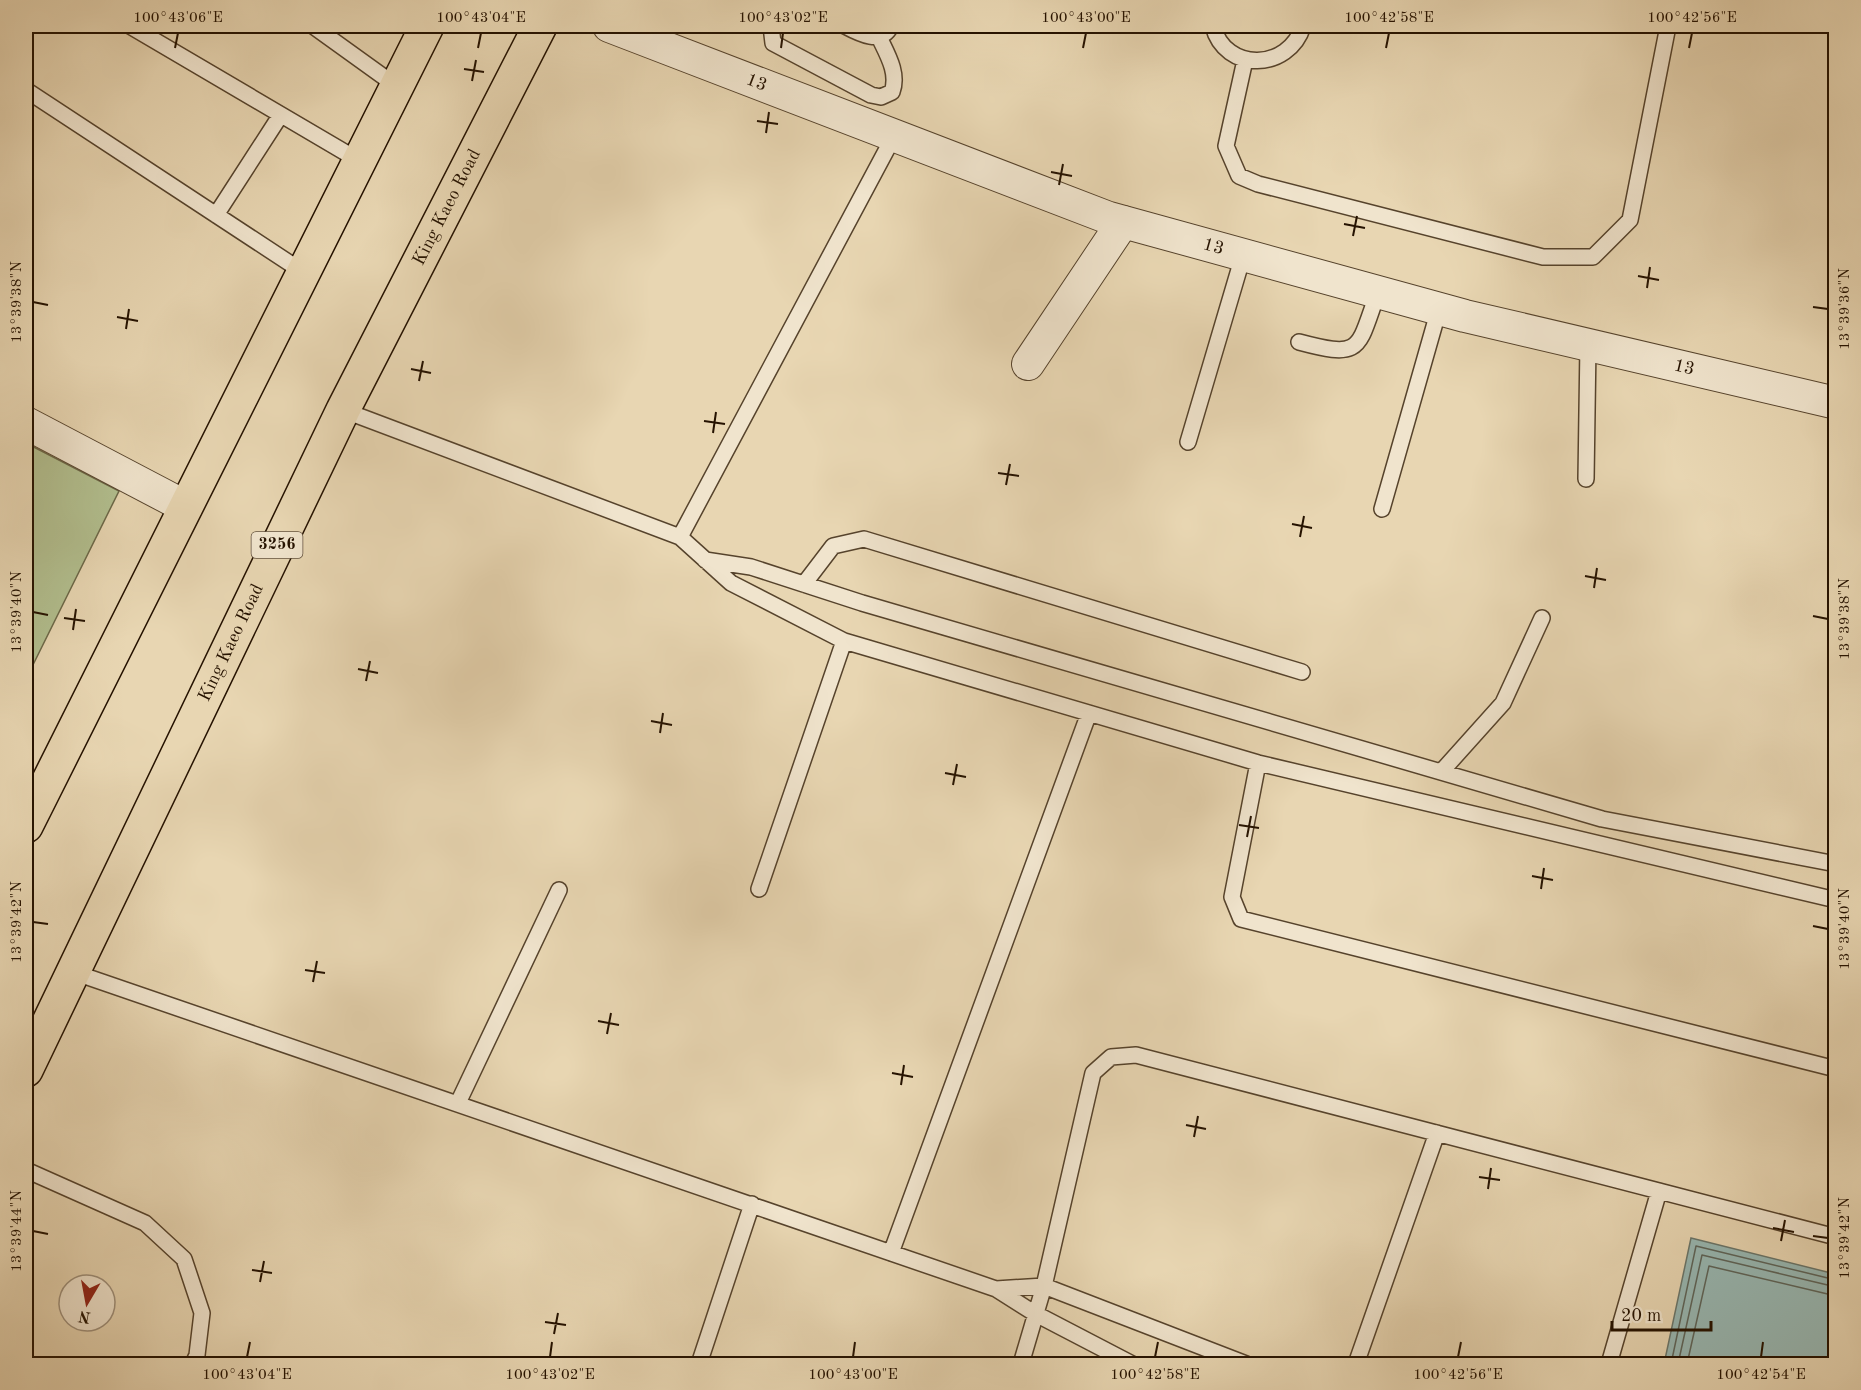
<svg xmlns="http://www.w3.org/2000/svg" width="1861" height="1390" viewBox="0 0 1861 1390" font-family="'Old Standard TT',serif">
	<rect width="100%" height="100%" fill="#e8d6b2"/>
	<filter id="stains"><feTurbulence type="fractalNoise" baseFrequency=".00333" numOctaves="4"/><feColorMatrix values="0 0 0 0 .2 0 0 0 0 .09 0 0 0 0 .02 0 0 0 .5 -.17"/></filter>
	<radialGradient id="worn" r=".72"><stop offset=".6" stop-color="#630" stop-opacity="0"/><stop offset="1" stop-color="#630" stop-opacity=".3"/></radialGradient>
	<!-- green -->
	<path fill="#b2bf8f" stroke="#6c6848" stroke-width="1.5" d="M26,443L119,491L26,679Z"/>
	<!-- water -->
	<path fill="#98b8b3" stroke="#6a766b" stroke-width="1.5" d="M1691,1238L1835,1274V1364H1664Z"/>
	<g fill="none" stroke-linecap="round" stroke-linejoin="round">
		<!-- shore -->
		<path stroke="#5e655a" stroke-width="1.5" d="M1671,1364L1696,1246L1836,1280
			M1678,1364L1702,1255L1836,1287
			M1687,1364L1709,1266L1836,1296"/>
		<defs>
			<path id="lane" d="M130,26L358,160
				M313,26L395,85
				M771,26L773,43L871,95L881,97L892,92C899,73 887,54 879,37
				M845,26C860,34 881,45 891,26
				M1213,26C1225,73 1289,71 1303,26
				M1245,60L1226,146L1239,176L1258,184L1543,257H1593L1630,220L1668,26
				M26,90L303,272
				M216,215L280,116
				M1299,342C1363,359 1357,350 1378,292
				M343,410L680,537L731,583L844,641L1258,763L1836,900
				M1188,442L1243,256
				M1586,479L1588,344
				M1382,509L1439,309
				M680,537L895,134
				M705,560L751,567L862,603L1602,819L1836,864
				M804,584L833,546L864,539L1302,672
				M1258,763L1232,897L1241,919L1836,1069
				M1442,771L1503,703L1542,618
				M759,889L844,641
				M73,972L996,1289L1034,1313L1132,1364
				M458,1103L559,890
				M26,1170L145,1223L184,1259L202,1313L197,1355L193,1364
				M891,1253L1089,713
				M996,1289L1044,1286L1246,1364
				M699,1364L752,1204
				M1021,1364L1044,1286L1093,1073L1111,1057L1136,1055L1836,1237
				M1356,1364L1437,1133
				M1609,1364L1659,1191"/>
			<g id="street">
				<path id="s1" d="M609,26L1109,218L1465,316L1836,403"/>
				<path d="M1028,364L1123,222"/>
				<path d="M26,423L186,507"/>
			</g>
			<g id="primary">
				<path d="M26,826L427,26"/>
				<path id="s2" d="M26,1070L343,410L540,26"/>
			</g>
		</defs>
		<!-- lane casing -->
		<use href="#lane" stroke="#56432c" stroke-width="18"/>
		<!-- street casing -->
		<use href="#street" stroke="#56432c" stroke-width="34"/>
		<!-- primary casing -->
		<use href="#primary" stroke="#251200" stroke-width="36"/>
		<!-- lane -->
		<use href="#lane" stroke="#f0e4cd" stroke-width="15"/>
		<!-- street -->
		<use href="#street" stroke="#f0e4cd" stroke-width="32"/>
		<!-- primary -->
		<use href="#primary" stroke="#e8d6b2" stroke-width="33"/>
	</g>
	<!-- ticks -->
	<path fill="none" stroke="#251200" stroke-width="2" d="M175,48L178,33M478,48L481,33M781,48L783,33M1083,48L1086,33M1386,48L1389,33M1689,48L1692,33M464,69L484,72M472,81L476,60M757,121L778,124M766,133L769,112M1051,172L1072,176M1059,185L1063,164M1344,224L1365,228M1353,236L1357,216M1638,276L1659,280M1647,288L1650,267M33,302L48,305M1813,307L1828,309M117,317L138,321M126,329L129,309M411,369L431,373M419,381L423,361M704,421L725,424M713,433L716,412M998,473L1019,476M1006,485L1010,464M1292,524L1312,528M1300,537L1304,516M1585,576L1606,580M1594,588L1597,568M33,612L48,615M1813,616L1828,619M64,618L85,621M73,630L76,609M358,669L378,673M366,681L370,661M651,721L672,725M660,733L663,713M945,773L966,777M953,785L957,764M1239,825L1259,828M1247,837L1251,816M1532,876L1553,880M1541,889L1544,868M33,922L48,924M1813,926L1828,929M305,970L325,973M313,982L317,961M598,1021L619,1025M607,1034L611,1013M892,1073L913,1077M901,1085L904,1065M1186,1125L1206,1129M1194,1137L1198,1116M1479,1177L1500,1180M1488,1189L1491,1168M1773,1228L1794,1232M33,1231L48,1234M1813,1236L1828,1238M1781,1241L1785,1220M252,1270L272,1273M260,1282L264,1261M545,1322L566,1325M554,1334L558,1313M247,1357L250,1342M550,1357L552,1342M853,1357L855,1342M1155,1357L1158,1342M1458,1357L1461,1342M1761,1357L1763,1342"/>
	<g text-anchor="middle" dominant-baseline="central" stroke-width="6" stroke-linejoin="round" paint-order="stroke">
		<!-- shield labels -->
		<rect fill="#f0e4cd" stroke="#62513e" stroke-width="1.5" x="251.5" y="532" width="51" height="26" rx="4.5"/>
		<g font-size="16" font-weight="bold" fill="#251200">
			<text x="277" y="545">3256</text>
		</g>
		<!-- street labels -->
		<g font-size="18" fill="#251200" stroke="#f0e4cd">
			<text stroke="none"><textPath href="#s1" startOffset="158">13</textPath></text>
			<text stroke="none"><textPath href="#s2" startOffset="960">King Kaeo Road</textPath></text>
			<text stroke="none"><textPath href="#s1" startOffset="644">13</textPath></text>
			<text stroke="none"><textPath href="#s1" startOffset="1130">13</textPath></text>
			<text stroke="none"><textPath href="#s2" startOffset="474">King Kaeo Road</textPath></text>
		</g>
	</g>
	<!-- margin -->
	<rect width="1861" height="1390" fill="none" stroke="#e8d6b2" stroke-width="66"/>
	<!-- north arrow -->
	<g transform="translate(87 1303) rotate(190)"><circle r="28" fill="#f0e4cd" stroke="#9f907b" stroke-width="1.5"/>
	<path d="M0-4.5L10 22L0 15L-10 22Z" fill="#8f2418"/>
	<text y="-9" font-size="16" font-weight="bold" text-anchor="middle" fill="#251200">N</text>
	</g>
	<!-- scale -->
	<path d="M1612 1321v9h99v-9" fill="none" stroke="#251200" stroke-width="3"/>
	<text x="1621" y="1321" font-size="18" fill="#251200" stroke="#f0e4cd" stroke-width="4.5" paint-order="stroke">20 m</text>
	<rect x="33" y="33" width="1795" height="1324" fill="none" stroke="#251200" stroke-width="2"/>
	<g font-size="15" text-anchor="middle" fill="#251200">
		<text x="178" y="22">100°43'06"E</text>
		<text x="481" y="22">100°43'04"E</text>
		<text x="783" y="22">100°43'02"E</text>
		<text x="1086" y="22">100°43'00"E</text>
		<text x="1389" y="22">100°42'58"E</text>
		<text x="1692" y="22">100°42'56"E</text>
		<text transform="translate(16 302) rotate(-90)" y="5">13°39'38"N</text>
		<text transform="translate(1844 309) rotate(-90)" y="5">13°39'36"N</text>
		<text transform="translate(16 612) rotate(-90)" y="5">13°39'40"N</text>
		<text transform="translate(1844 619) rotate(-90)" y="5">13°39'38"N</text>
		<text transform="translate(16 922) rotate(-90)" y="5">13°39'42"N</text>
		<text transform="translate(1844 929) rotate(-90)" y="5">13°39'40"N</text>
		<text transform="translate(16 1231) rotate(-90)" y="5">13°39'44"N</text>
		<text transform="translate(1844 1238) rotate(-90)" y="5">13°39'42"N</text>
		<text x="247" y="1379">100°43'04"E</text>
		<text x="550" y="1379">100°43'02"E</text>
		<text x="853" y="1379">100°43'00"E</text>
		<text x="1155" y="1379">100°42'58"E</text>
		<text x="1458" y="1379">100°42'56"E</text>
		<text x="1761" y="1379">100°42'54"E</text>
	</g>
	<rect width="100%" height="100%" filter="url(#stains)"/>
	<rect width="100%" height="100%" fill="url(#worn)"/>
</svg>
